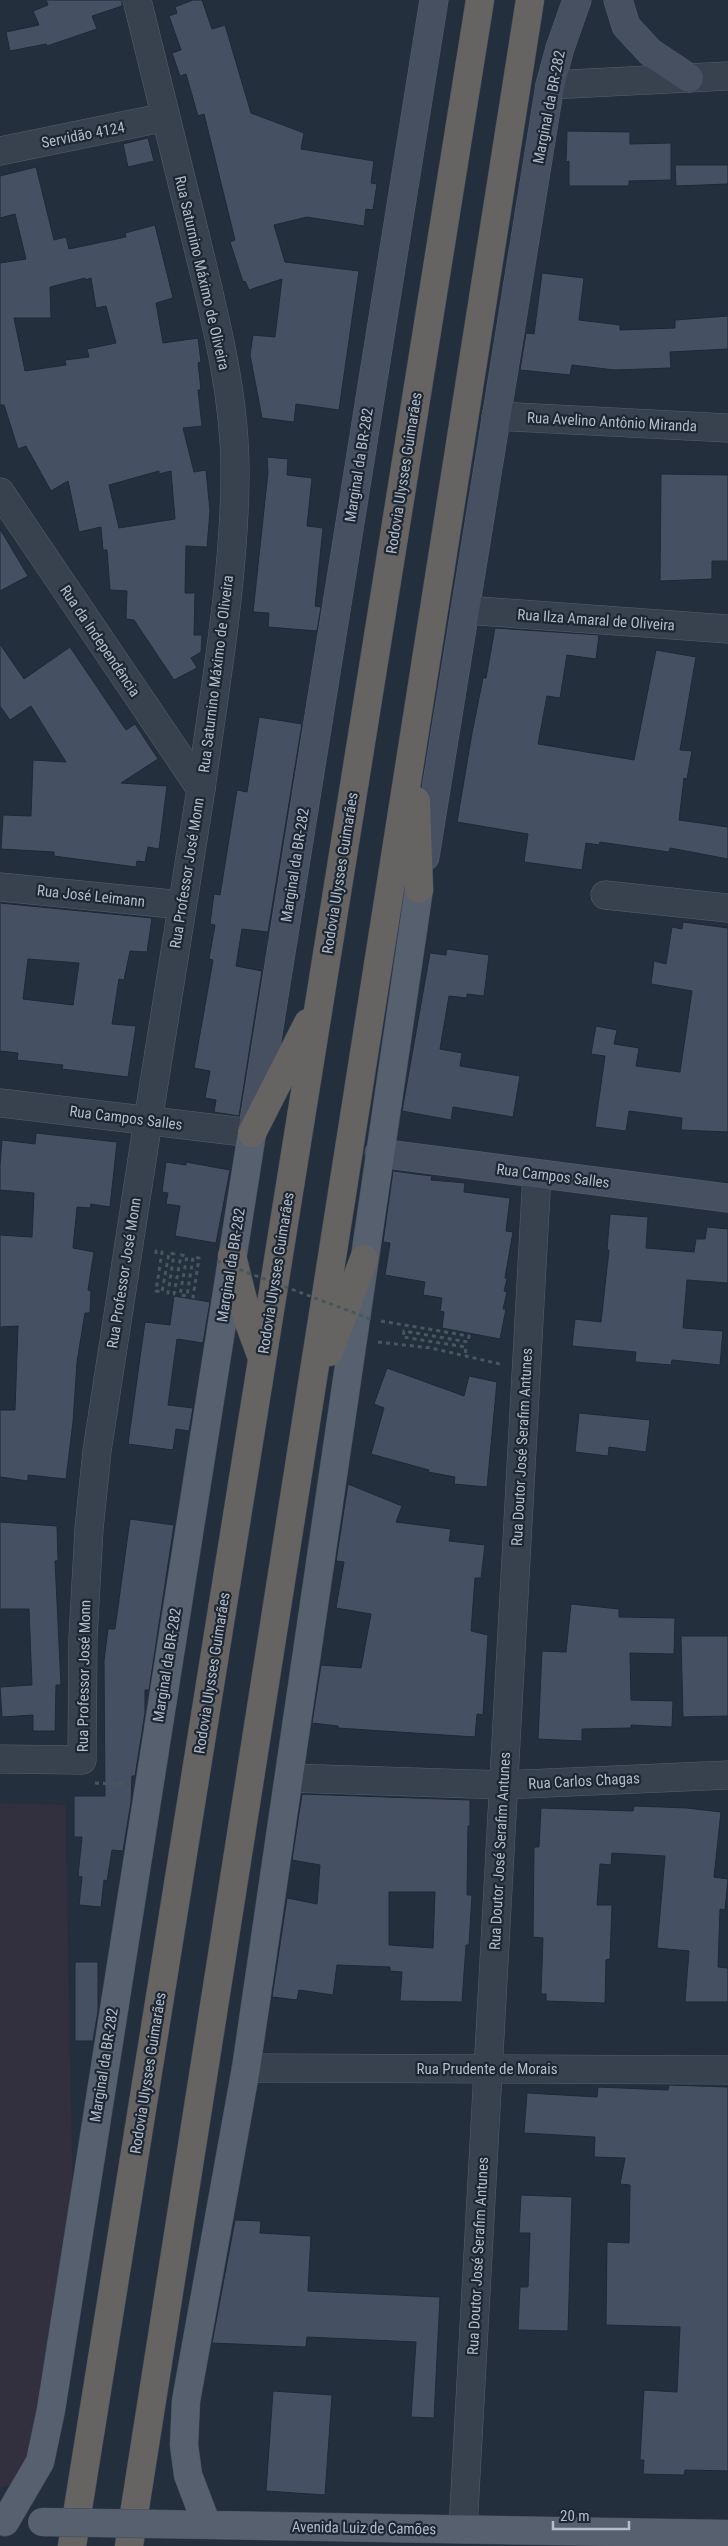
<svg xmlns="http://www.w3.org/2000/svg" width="728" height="2546" viewBox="0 0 728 2546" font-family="'Roboto Condensed',sans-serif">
	<rect width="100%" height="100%" fill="#242f3e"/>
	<!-- medical -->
	<path fill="#32303f" d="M0,1803L65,1805L73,2208L40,2435L20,2481L4,2487H0Z"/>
	<!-- building -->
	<path fill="#455162" stroke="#1f2835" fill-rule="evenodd" d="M46,0H122V6L92,16L97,29L47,46L46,44L10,51L6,32L39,25L33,11L48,5Z
		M193,0H202L212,29L225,25L251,113L304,133L301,149L374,161L371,183L377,184L373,210L366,209L364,226L307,217L274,225L285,262L359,271L339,410L296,404L294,422L262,418L250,355L253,335L275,337L282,279L249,290L245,281L243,282L230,242L235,240L204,114L198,116L186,74L180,76L172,53L181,50L169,16L177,13L175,7Z
		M567,131L630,132V144L671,143V180L629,181V186H569V161L566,162Z
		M148,138L154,161L128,167L123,144Z
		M675,165H728V184L676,186Z
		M36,167L54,240L66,237L69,249L126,237L125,233L155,225L173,298L156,303L163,343L198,338L201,362L198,363L201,390H198L202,426L183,428L194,472L206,470L210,511L207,547L186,546L185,593H195L194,635H202L201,652L191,658L197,668L174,680L134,620L126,619L127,591L110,590L107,550H103L101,527L79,532L68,481L51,491L26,446L18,449L4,405H0V263L26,259L15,214L0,218V176ZM85,278V280L91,278L96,308L106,306L116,343L87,349L89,357L65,360L66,365L25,371L14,318H51L50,287ZM159,471V474L171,471L175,519L119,528L109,485Z
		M542,273L584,278L579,320L620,325V330L675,328V320L728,316V349L670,352L671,368L615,370L572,365L570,375L520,370L526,333L534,334Z
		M267,457L288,459L287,475L312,478L307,526L323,528L315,606L321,607L317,631L268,627L269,613L253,612L268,472Z
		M661,474L728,475V561H712V579L660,581Z
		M0,529L28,576L0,591Z
		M495,628L599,635L596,659L567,655L560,698L547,696L538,744L634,760L656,650L696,657L680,750L692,751L687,779L684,778L679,820L728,827V859L670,848L669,852L600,842L599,845L586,843L582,870L524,862L528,834L457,822L472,733L483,678H486Z
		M0,644L24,679L70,647L126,730L135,724L158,759L121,783L167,786L159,849L148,847L145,862L137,861L136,867L54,856V852L1,849L3,815L31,816L33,760L66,762L31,706L10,720L0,706Z
		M259,717L302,724L268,932L242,929L236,966L262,971L239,1116L214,1112L216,1100L205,1098L210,1071L194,1068L213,960L209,959L215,925L210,924L214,894L220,895L237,790L247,792Z
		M0,903L152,918L147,952L130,951L124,980L119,979L112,1024L136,1026L128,1077L62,1069L63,1065L17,1060L18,1053L0,1051ZM28,959L79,963L73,1005L23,999Z
		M683,922L728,928V1132L681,1130L682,1118L629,1111L626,1131L595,1127L605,1056L591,1054L596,1026L617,1030L614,1044L639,1048L636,1066L680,1072L692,991L651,984L654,961L666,964L672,927L682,929Z
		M447,949L489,955L484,996L467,994V998L449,996L440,1049L462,1053L460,1066L520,1076L513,1117L453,1107L451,1120L402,1111L430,953L446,955Z
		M36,1133L117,1142L110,1207L91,1204L90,1208L77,1207L73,1248L94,1252L88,1290L91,1291L90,1313H85L77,1362L73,1422L66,1479L28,1475V1481L0,1477V1410H15L18,1326L0,1327V1235L32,1237L34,1193L0,1190V1165L2,1140L35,1144Z
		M166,1162L186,1165V1162L230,1170L216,1243L175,1236L180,1206L166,1204L168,1193L162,1192Z
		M393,1171L432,1176L431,1180L465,1183L464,1192L510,1198L506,1231L513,1232L505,1278L507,1279L504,1291L507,1292L503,1309H506L500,1339L442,1328L444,1312L440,1311L442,1298L423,1295L425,1282L385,1275L390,1243L383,1242Z
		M610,1214L648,1217L646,1248L694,1252L696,1239H705L707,1227L728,1229V1283L687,1280L683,1328L723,1331L720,1365L672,1360L671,1365L635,1362L636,1352L572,1346L575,1319L601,1322L609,1250H607Z
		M174,1296L210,1302L203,1343L177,1339L168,1405L193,1408L189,1431L176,1429L173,1450L128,1444L145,1322L170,1325Z
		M387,1368L464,1396L469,1376L497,1382L487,1487L454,1484L455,1477L428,1472L429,1470L371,1454L384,1408L374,1404Z
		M579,1413L650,1420L646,1452L609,1447L608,1456L575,1452Z
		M348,1484L402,1506L396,1522L451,1529L449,1541L485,1545L481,1578H475L471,1631L488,1635L483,1715L477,1714L475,1737L338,1728V1726L312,1723L321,1665L361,1668L371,1614L336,1608L344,1562L336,1561Z
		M130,1519L174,1525L149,1690H145V1713L135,1776H132L131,1802L123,1851L112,1850L107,1881L104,1880L101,1907L79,1905L82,1877L78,1876L82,1837H74V1796H105L104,1661L108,1629H115Z
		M0,1522L57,1526L58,1561H55L61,1685H56L55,1731H33V1715L2,1717L0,1687L32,1685L29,1609H0Z
		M571,1604L619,1609V1617L675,1618L674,1654L630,1653L631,1700L673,1701L672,1727L631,1725V1728L582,1729V1741L538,1739L542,1651L566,1652Z
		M681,1636H728V1716L683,1717Z
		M302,1794L470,1800V1826H468L467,1895H472L469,1945H466L462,2002L400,2001L402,1972L390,1971V1967L337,1965L333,1995L299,1990L297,2000L272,1997L287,1898L317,1904L320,1865L292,1860ZM389,1892H435L433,1948L389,1945Z
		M634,1806L687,1808L721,1812L714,1877L728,1879L725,1910L720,1909L718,1967L728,1968V2002H685L689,1951L657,1948L665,1856L612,1853L611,1865L600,1864L597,1905H612L610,1959L606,1960L605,2003L546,2001V1994H541L543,1938L533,1937L534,1847H539L541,1808L633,1811Z
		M75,1962H98V2011L93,2041H75Z
		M669,2085L728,2087V2471L685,2470L684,2475L643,2474L644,2460H640L644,2390L677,2392L680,2327L606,2325L607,2242L629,2243L630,2185L620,2184L625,2158L594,2157L595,2137L524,2133L527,2093L597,2097L598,2087L668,2090Z
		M521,2195L572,2197L568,2331L518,2330L520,2287H528L530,2233H519Z
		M235,2220L261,2221L260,2233L311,2236L308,2291L440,2297L434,2418L411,2417L416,2342L307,2337L306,2347L212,2343Z
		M273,2391L332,2395L325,2495L266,2491Z"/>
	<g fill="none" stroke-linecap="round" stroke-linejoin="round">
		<defs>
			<path id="minor" d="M137,0C156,78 176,157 195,235C214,314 236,395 235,477C234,582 215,686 201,789
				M0,151L166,117
				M496,416L728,428
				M465,610L728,629
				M0,887L182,905
				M605,895L728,908
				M0,1759L82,1760L83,1638L89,1529L97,1451L148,1121
				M291,1778L504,1785L728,1775
				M246,2068L728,2070"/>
			<path id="tertiary" d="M550,85L728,76
				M0,492L201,789L148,1121
				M0,1103L252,1133
				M463,2529L537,1174"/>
			<path id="secondary" d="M618,0L626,26L650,52L689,78
				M425,857L550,85L560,48L577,0
				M253,1127L434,0
				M379,1153L728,1198"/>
			<path id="primary" d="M5,2522L40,2462L51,2410L252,1133
				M155,2524L728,2534
				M207,2525L188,2475L184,2445L186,2401L246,2068L419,889"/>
			<path id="trunk" d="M416,801L419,889
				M252,1133L308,1023
				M232,1256L248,1320L262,1358
				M329,1352L364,1259
				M72,2546L480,0
				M129,2546L530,0"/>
		</defs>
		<!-- minor casing -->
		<use href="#minor" stroke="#565f6c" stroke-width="29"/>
		<!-- tertiary casing -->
		<use href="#tertiary" stroke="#565f6c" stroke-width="29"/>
		<!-- secondary casing -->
		<use href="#secondary" stroke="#565f6c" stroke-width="29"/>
		<!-- primary casing -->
		<use href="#primary" stroke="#414a57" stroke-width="29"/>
		<!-- trunk casing -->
		<use href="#trunk" stroke="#434c59" stroke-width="29"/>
		<!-- path -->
		<path stroke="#44595c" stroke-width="3" stroke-dasharray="4 4" stroke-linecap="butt" d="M156,1254V1251L162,1252L156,1291L162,1292L169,1253L174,1254L168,1293L174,1294L181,1255L187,1256L180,1295L187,1296L193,1257L199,1258L193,1297H199
			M381,1321L469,1336L468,1342L404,1331L403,1337L466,1347L465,1356
			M378,1342L431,1348L500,1364
			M95,1783L124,1784"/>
		<!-- minor -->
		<use href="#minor" stroke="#38414e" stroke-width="28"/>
		<!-- tertiary -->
		<use href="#tertiary" stroke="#38414e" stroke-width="28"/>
		<!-- secondary -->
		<use href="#secondary" stroke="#465061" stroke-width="28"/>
		<!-- primary -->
		<use href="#primary" stroke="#56606e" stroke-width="28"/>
		<!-- trunk -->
		<use href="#trunk" stroke="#656462" stroke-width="28"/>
		<defs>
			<path id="primary-bridge" d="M42,2522L155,2524"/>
		</defs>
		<!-- primary-bridge casing -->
		<use href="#primary-bridge" stroke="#414a57" stroke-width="29" stroke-linecap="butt"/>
		<!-- path-bridge -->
		<path stroke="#44595c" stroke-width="3" stroke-dasharray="4 4" stroke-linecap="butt" d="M217,1261L373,1320"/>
		<!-- primary-bridge -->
		<use href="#primary-bridge" stroke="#56606e" stroke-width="28"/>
	</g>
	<g text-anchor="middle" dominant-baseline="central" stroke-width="4.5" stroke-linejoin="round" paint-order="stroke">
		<!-- street labels -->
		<g font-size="15" fill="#b4bcc9" stroke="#1d2633">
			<text transform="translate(549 107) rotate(-79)">Marginal da BR-282</text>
			<text transform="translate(83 135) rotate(-11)">Servidão 4124</text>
			<text transform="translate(202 273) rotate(77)">Rua Saturnino Máximo de Oliveira</text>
			<text transform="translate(612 422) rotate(3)">Rua Avelino Antônio Miranda</text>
			<text transform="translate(359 465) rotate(-81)">Marginal da BR-282</text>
			<text transform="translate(404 473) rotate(-81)">Rodovia Ulysses Guimarães</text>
			<text transform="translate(596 620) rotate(4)">Rua Ilza Amaral de Oliveira</text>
			<text transform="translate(100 641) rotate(56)">Rua da Independência</text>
			<text transform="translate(216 674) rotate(-83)">Rua Saturnino Máximo de Oliveira</text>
			<text transform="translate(295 865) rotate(-81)">Marginal da BR-282</text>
			<text transform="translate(187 873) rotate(-81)">Rua Professor José Monn</text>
			<text transform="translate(340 873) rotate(-81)">Rodovia Ulysses Guimarães</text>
			<text transform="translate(91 896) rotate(6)">Rua José Leimann</text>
			<text transform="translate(126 1118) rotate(7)">Rua Campos Salles</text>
			<text transform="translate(553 1176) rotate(7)">Rua Campos Salles</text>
			<text transform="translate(231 1265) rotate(-81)">Marginal da BR-282</text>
			<text transform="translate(124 1273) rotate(-81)">Rua Professor José Monn</text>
			<text transform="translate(276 1273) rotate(-81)">Rodovia Ulysses Guimarães</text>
			<text transform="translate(522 1447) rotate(-87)">Rua Doutor José Serafim Antunes</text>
			<text transform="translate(167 1665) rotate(-81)">Marginal da BR-282</text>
			<text transform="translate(212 1673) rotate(-81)">Rodovia Ulysses Guimarães</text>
			<text transform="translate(84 1676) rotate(-89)">Rua Professor José Monn</text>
			<text transform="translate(584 1781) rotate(-3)">Rua Carlos Chagas</text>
			<text transform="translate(500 1851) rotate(-87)">Rua Doutor José Serafim Antunes</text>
			<text transform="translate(104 2065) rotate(-81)">Marginal da BR-282</text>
			<text x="487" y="2069">Rua Prudente de Morais</text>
			<text transform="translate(148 2073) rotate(-81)">Rodovia Ulysses Guimarães</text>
			<text transform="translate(478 2256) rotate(-87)">Rua Doutor José Serafim Antunes</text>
			<text transform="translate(364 2528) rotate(1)">Avenida Luiz de Camões</text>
		</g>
	</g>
	<!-- scale -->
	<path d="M553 2521v8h76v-8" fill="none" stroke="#b4bcc9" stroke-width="2.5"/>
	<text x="560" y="2521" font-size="15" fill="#b4bcc9" stroke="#1d2633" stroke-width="4" paint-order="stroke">20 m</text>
</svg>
